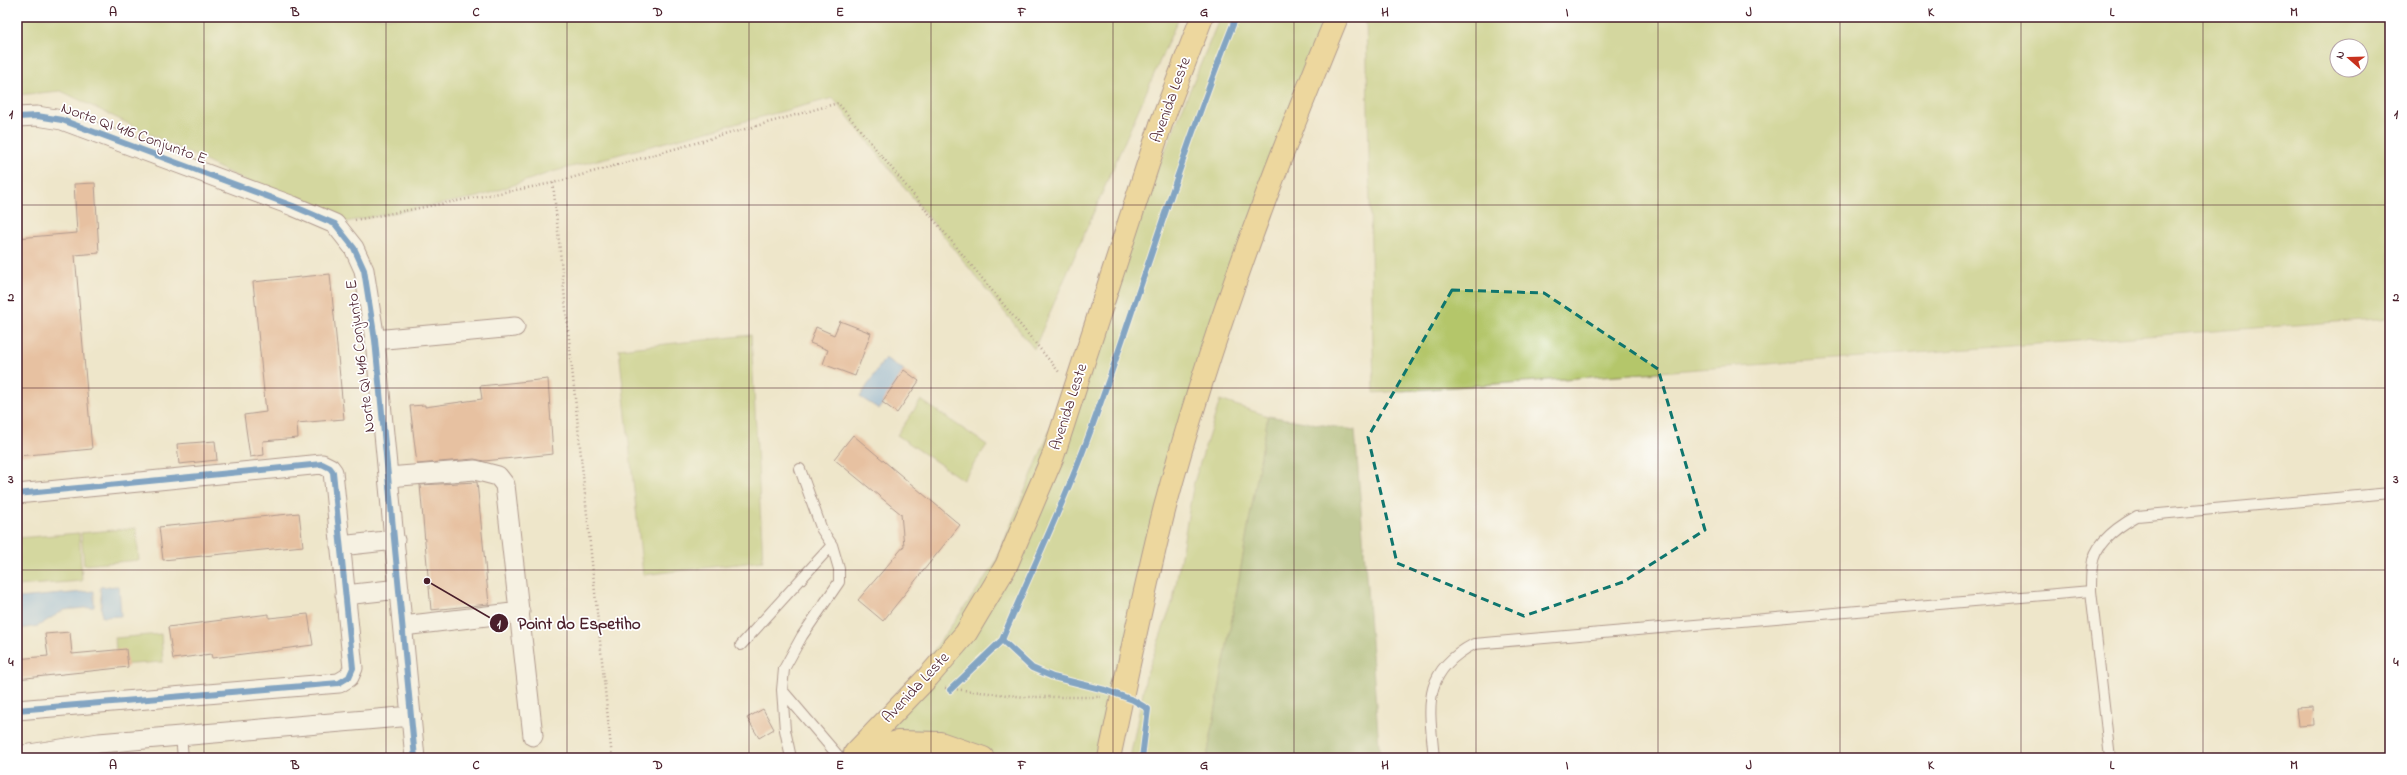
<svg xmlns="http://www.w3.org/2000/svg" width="2407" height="775" viewBox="0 0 2407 775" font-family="'Indie Flower',sans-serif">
	<rect width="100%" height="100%" fill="#fff"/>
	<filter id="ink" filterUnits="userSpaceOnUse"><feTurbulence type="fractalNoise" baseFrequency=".025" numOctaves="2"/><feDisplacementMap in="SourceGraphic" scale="8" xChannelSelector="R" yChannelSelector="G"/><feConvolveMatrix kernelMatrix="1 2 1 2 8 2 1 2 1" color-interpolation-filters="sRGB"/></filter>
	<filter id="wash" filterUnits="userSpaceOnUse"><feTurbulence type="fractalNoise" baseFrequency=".012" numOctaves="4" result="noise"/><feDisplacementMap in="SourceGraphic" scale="16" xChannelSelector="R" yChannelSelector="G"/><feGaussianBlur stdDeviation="0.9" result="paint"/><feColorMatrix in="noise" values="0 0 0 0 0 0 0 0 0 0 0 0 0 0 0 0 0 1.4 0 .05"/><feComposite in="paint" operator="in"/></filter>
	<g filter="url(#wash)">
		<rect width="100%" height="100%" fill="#eee6ca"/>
		<!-- green -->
		<path fill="#b4c66a" stroke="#7f724a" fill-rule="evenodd" d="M17,17H1179L1034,349L833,98L552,172L478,197L335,224L61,91L17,95Z
			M1220,17H1335L1219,320L1101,758H985L947,743L863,749L994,566Z
			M1366,17H2390V318L1374,393ZM2337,46H2361V70H2337Z
			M751,335L763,561L643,575L619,349Z
			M921,400L987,445L963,480L897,435Z
			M1220,400L1268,416L1207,758H1130L1146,676L1173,601L1194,482Z
			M136,528L139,560L84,565L81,533Z
			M79,533L82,581L17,586V538Z
			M161,634L163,662L117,665L115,638Z"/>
		<!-- forest -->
		<path fill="#8fab5e" stroke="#6c6544" d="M1268,416L1355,430L1380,758H1207Z"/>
		<!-- water -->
		<path fill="#74abe3" stroke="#5f6587" d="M885,358L904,370L879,409L860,397Z
			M119,586L121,616L102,617L100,587Z
			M94,591V607L64,610L38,626L19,629V598Z"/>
		<g id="blocks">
			<!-- building -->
			<path fill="#de9570" d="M95,183L99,253L75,255L92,449L17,456V238L77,233L74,184Z
				M330,274L344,419L297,423L298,438L263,441L264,455L250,457L244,415L266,412L253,282Z
				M840,321L871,333L855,376L823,364L828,350L810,343L816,327L834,335Z
				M904,370L919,381L897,413L882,402Z
				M548,379L553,454L484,461L474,459L417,464L410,406L425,405V407L482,399L480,386Z
				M853,435L960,525L883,621L858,600L904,546L901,514L834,459Z
				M215,441L217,460L179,464L177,444Z
				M477,482L489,604L431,610L420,485Z
				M299,513L303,546L163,560L159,527Z
				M269,614V618L308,614L313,645L212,658L211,654L173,659L168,627Z
				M70,632L72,654L126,649L128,667L17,679V659L48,656L45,634Z
				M2312,707L2313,725L2298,726L2296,708Z
				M763,709L774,729L759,738L747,718Z"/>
		</g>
	</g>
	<g filter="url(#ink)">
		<use href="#blocks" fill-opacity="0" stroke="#633d43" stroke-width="1"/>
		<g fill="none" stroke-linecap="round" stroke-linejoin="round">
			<defs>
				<path id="lane" d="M741,645L832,545
					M782,690L840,758
					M181,736L183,758
					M791,758L785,730L782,690L784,669L802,636L839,582V569L832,545L822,530L800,469
					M1434,758C1429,706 1421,672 1474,644L2091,591
					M2110,758L2091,591C2091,583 2091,574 2092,566C2094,543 2119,526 2137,516L2390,493"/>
				<path id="street" d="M17,117L37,116L62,120L293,206L335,224L354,248L364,270L375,340L415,758
					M375,340L515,327
					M388,477L475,470L498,476L505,485L533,736
					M17,494L322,464L330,468L333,472L353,668L349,677L339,683L17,710
					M340,546L395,540
					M345,595L399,589
					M403,626L520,612
					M17,756L99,743L412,716"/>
				<path id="primary" d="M855,753L928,677L966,633L1006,566L1053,456L1161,124L1202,17
					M856,753L897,742L940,743L983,758
					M1109,758C1127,674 1144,589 1165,507C1210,339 1271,177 1337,17"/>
			</defs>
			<!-- lane casing -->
			<use href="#lane" stroke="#633d43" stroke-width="12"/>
			<!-- street casing -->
			<use href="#street" stroke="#633d43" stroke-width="21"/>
			<!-- primary casing -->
			<use href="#primary" stroke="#633d43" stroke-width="24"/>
			<!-- path -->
			<path stroke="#633d43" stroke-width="2.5" stroke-dasharray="1 3" stroke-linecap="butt" d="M553,183L612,758
				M355,220L553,183L838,103L1059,372
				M945,688L1025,697H1101"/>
			<!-- lane -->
			<use href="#lane" stroke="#fff" stroke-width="10"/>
			<!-- street -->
			<use href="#street" stroke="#fff" stroke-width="19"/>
			<!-- primary -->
			<use href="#primary" stroke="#ebc669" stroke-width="22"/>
			<defs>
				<path id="cycleway" d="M17,117L37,116L62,120L293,206L335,224L354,248L364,270L375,340L415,758
					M17,494L322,464L330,468L333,472L353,668L349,677L339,683L17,710
					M950,690L1002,640
					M1142,758L1148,709L1133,700L1105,690L1053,677L1032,668L1002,640C1032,568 1067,498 1093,424C1142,289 1182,151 1236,17"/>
			</defs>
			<!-- cycleway casing -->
			<use href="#cycleway" stroke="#fff" stroke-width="8"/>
			<!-- cycleway -->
			<use href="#cycleway" stroke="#0057b8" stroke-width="6"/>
		</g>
	</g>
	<!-- marked area -->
	<path d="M0 0H2407V775H0ZM1452,290L1544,293L1658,369L1705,530L1623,582L1524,616L1397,563L1368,437Z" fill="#eee6ca" fill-opacity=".55" fill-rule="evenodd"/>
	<path fill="none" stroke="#0f766e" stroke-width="3" stroke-dasharray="8 5" stroke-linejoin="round" d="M1452,290L1544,293L1658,369L1705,530L1623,582L1524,616L1397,563L1368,437Z"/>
	<!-- grid -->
	<path fill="none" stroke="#4a1f2b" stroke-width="1" stroke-opacity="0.55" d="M204,17V758M386,17V758M567,17V758M749,17V758M931,17V758M1113,17V758M1294,17V758M1476,17V758M1658,17V758M1840,17V758M2021,17V758M2203,17V758M17,205H2390M17,388H2390M17,570H2390"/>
	<g text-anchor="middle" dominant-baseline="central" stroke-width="3.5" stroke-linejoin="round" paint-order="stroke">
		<!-- street labels -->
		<g font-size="16" fill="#4a1f2b" stroke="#fff">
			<text transform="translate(1171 100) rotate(-70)">Avenida Leste</text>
			<text transform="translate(134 134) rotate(20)">Norte QI 416 Conjunto E</text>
			<text transform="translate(361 356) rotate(-97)">Norte QI 416 Conjunto E</text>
			<text transform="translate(1069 407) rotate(-72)">Avenida Leste</text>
			<text transform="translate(916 688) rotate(-47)">Avenida Leste</text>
		</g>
	</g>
	<!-- callouts -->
	<path fill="none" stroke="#4a1f2b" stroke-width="1.5" d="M427 581L499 623"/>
	<g fill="#4a1f2b" stroke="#fff" stroke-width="1.5">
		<circle cx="427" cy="581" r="4"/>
		<circle cx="499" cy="623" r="10"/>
	</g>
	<g font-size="12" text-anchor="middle" font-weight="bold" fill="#fff">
		<text x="499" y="628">1</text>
	</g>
	<g font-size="17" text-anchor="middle" font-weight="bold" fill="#4a1f2b" stroke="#fff" stroke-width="3.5" stroke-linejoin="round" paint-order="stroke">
		<text x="579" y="629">Point do Espetiho</text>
	</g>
	<!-- margin -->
	<rect width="2407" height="775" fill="none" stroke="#fff" stroke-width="44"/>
	<!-- north arrow -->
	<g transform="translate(2349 58) rotate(290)"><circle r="19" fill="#ffffff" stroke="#b7a5aa"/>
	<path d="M0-3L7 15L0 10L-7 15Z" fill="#c8321e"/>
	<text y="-6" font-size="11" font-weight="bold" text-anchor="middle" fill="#4a1f2b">N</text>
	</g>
	<rect x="22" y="22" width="2363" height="731" fill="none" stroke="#4a1f2b" stroke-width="1.5"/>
	<g font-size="13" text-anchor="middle" font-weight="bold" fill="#4a1f2b">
		<text x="113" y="16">A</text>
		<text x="295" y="16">B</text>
		<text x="476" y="16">C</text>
		<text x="658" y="16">D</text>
		<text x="840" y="16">E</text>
		<text x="1022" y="16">F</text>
		<text x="1204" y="16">G</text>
		<text x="1385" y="16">H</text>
		<text x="1567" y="16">I</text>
		<text x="1749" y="16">J</text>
		<text x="1931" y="16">K</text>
		<text x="2112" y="16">L</text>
		<text x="2294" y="16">M</text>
		<text x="11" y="118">1</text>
		<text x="2396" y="118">1</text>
		<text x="11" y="301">2</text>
		<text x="2396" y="301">2</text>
		<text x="11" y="483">3</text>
		<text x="2396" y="483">3</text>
		<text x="11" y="666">4</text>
		<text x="2396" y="666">4</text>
		<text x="113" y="769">A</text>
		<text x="295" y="769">B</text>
		<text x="476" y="769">C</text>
		<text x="658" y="769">D</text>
		<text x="840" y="769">E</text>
		<text x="1022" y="769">F</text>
		<text x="1204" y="769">G</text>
		<text x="1385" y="769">H</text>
		<text x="1567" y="769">I</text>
		<text x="1749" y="769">J</text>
		<text x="1931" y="769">K</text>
		<text x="2112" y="769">L</text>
		<text x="2294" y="769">M</text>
	</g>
</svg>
